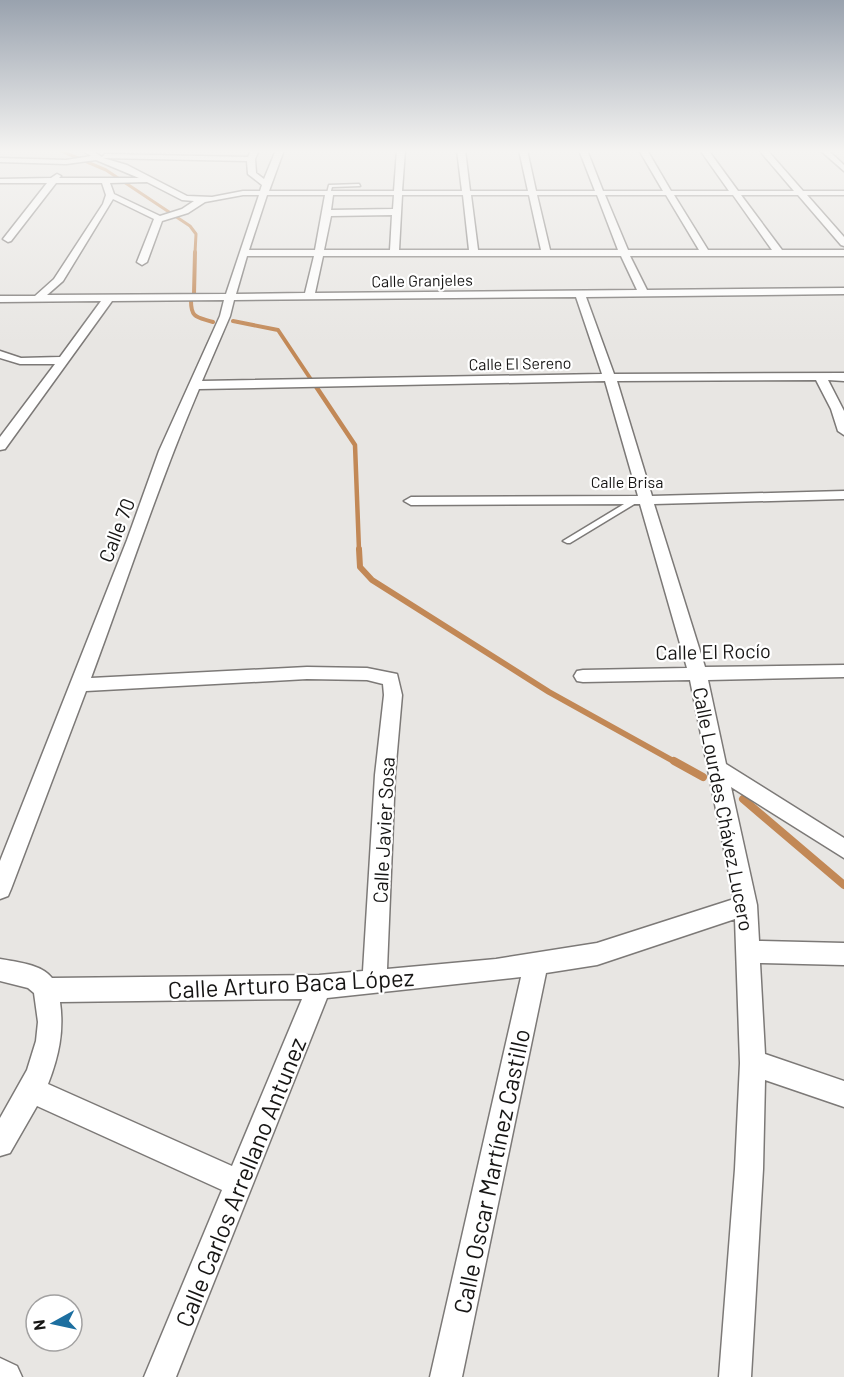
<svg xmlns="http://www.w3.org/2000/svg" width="844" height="1377" viewBox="0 0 844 1377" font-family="Barlow,sans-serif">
	<rect width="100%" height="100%" fill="#e8e6e3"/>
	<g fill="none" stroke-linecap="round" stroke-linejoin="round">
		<!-- stream-far4 -->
		<path stroke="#c28856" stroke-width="3" d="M59,150L106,170L190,226L196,234L195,253"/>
		<!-- stream-far3 -->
		<path stroke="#c28856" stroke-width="4" d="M194,294L195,252
			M191,301C191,319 198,317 213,322
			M233,321L278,330L314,384"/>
		<!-- stream-far2 -->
		<path stroke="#c28856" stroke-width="4.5" d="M313,382L355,445L359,550"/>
		<!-- stream-far1 -->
		<path stroke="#c28856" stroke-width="6" d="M359,549L360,567L372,580L549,692L677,763"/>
		<!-- stream -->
		<path stroke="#c28856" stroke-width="8" d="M674,761L703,777
			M743,799L844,885"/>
		<defs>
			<path id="lane" d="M359,184L360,186L332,187L330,194L327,193L329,185Z
				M634,498H640L641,500L570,543H567L563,541Z"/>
			<path id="street" d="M82,150H91L102,157L105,154L248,157L251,150H259L255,159L256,173L264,179L276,150H284L269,191H394L397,150H405L402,191H462L457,150H465L470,191H528L519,150H527L536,191H595L579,150H587L603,191H663L639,150H647L671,191H729L700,150H708L738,191H794L759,150H767L803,191H844V195H807L844,237V246L841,245L798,195H741L782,250H844V256H630L647,290L844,288V294L586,297L614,374L844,373V381L828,380L844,411V435L838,431L831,409L816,380L617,381L652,496L844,491V499L654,504L705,667L844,665V677L708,680L726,764L844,838V858L731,787L757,905L759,941L844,943V965L760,963L765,1054L844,1081V1107L765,1080L763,1169L751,1377H719L735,1169L740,1063L735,919L597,965L546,973L462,1377H430L521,977L327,998L176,1377H144L222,1190L37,1106L10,1153L0,1156V1118L27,1070L36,1041L38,1022L34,993L28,988L0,981V959C17,962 41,964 52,978L319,975L363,971L375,775L384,695L383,684L367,680L307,679L86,691L11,889L8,896L0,899V861L127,540L159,451L220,316L224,300L112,301L5,449L0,450V437L55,364H20L0,358V351L21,358L60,357L101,301L0,302V296H35L54,279L103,204L106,195L102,183H56L11,241L8,242L3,239L47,183H0V179L51,178L57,174L61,176L59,178H139L96,160L66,164L0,162V158L66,160L91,156ZM103,158L247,161L248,174L262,185L260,191H243L212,197L187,196L127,165ZM147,182L182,200L194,201L182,209L160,216L114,194L110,183ZM243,195H259L226,294L47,295L63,281L113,199L154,219L137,262L142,265L147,262L162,221L188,213L205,202ZM267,195H325L315,250H249ZM333,195H394L393,209L331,210ZM402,195H463L469,250H399ZM471,195H529L541,250H478ZM537,195H597L618,250H550ZM605,195H666L699,250H628ZM674,195H733L772,250H708ZM392,215L390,250H324L331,216ZM247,256H314L305,293L236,294ZM323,256H621L637,290L315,293ZM576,297L602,374L202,381L230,316L234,300ZM605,381L638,496L411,497L404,501L411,505L640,504L687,668L583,670L577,671L574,676L577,681L583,682L690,680L734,899L597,943L496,959L387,969L395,775L402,695L397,674L367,668L307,667L91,678C127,581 159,483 199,389ZM302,999L232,1166L48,1084C59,1056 64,1031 60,1002Z
				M820,150H828L844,165V171Z
				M0,1358L17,1366L22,1377H0Z"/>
		</defs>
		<!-- lane casing -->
		<use href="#lane" stroke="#7c7977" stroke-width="3"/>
		<!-- street casing -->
		<use href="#street" stroke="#7c7977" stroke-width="3"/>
		<!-- lane -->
		<use href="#lane" fill="#fff" fill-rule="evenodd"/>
		<!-- street -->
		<use href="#street" fill="#fff" fill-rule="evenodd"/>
	</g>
	<!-- sky -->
	<linearGradient id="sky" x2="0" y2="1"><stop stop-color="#99a2ae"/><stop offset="0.44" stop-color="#f5f4f2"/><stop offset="1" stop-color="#f5f4f2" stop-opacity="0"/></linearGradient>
	<rect width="844" height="343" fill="url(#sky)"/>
	<g text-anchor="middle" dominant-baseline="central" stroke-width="4.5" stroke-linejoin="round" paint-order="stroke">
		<!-- far-street labels -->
		<g font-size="16" fill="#161514" stroke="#fff">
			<text transform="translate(422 280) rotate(-1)">Calle Granjeles</text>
			<text transform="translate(520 363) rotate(-1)">Calle El Sereno</text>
			<text x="627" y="481">Calle Brisa</text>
		</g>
		<!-- street labels -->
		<g font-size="20" fill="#161514" stroke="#fff">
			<text transform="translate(116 530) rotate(-69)">Calle 70</text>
			<text transform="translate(713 651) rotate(-1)">Calle El Rocío</text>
			<text transform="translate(724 809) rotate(79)">Calle Lourdes Chávez Lucero</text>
			<text transform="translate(383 830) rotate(-87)">Calle Javier Sosa</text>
		</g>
		<!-- near-street labels -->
		<g font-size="24" fill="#161514" stroke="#fff">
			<text transform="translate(291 983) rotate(-3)">Calle Arturo Baca López</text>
			<text transform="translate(491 1171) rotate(-78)">Calle Oscar Martínez Castillo</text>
			<text transform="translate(240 1182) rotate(-68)">Calle Carlos Arrellano Antunez</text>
		</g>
	</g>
	<!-- north arrow -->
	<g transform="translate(54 1323) rotate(262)"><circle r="28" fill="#ffffff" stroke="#a2a1a1" stroke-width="1.5"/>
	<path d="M0-4.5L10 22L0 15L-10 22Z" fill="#1d6fa0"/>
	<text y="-9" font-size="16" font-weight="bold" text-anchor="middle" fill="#161514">N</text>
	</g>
</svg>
